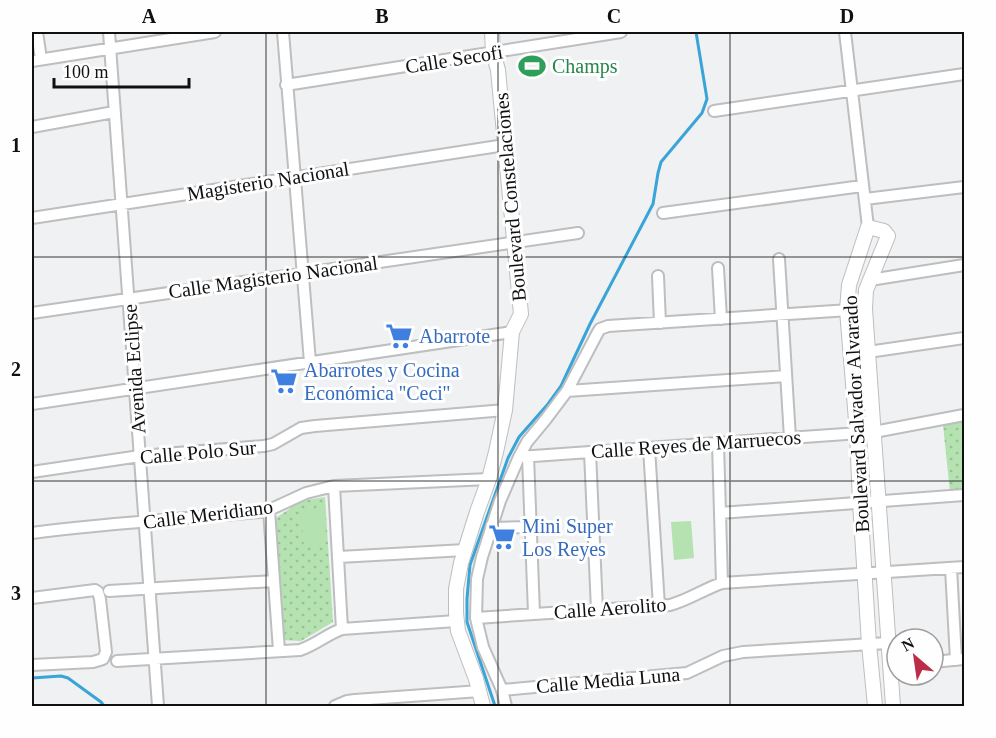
<svg xmlns="http://www.w3.org/2000/svg" width="996" height="738" viewBox="0 0 996 738" font-family="Georgia,serif">
	<defs>
		<pattern id="grass-dots" width="8" height="8" patternUnits="userSpaceOnUse" patternTransform="scale(1.5)"><rect width="8" height="8" fill="#b4e2b0"/><path d="M2 2h.1M6 6h.1" fill="none" stroke="#9ac196" stroke-width="1.8" stroke-linecap="round"/></pattern>
	</defs>
	<rect width="100%" height="100%" fill="#f0f1f2"/>
	<!-- grass -->
	<path fill="url(#grass-dots)" d="M964,421V491L950,492L943,425Z
		M325,497L333,622L301,641L282,640L273,520L301,501Z"/>
	<!-- garden -->
	<path fill="#b4e2b0" d="M323,508L325,545L304,547L301,511Z
		M691,521L694,558L674,560L671,522Z"/>
	<g fill="none" stroke-linecap="round" stroke-linejoin="round">
		<!-- stream -->
		<path stroke="#39a4d7" stroke-width="3" d="M32,678L61,676L68,678L101,702L104,706
			M495,706L467,622V599L470,565L508,458L519,437L548,404L561,386L590,324L653,204L658,173L661,162L702,113L707,99L696,32"/>
		<defs>
			<path id="minor" d="M37,32L41,59
				M109,32L158,706
				M283,32L310,362
				M845,32L868,227
				M32,61L215,32
				M286,85L621,32
				M714,111L964,74
				M32,127L114,112
				M865,199L964,187
				M663,213L862,186
				M32,218L505,145
				M779,259L790,438
				M718,268L721,319
				M658,276L660,323
				M870,280L964,265
				M32,313L578,233
				M868,352L964,338
				M567,391L786,376
				M32,404L512,332
				M718,443L722,583
				M649,448L659,606
				M590,452L597,610
				M528,456L534,613
				M519,457L874,432L964,415
				M32,472L140,456L264,446L273,444L301,428L315,426L505,410
				M334,486L342,629
				M269,510L279,651
				M720,513L964,495
				M491,528L530,527
				M32,533C107,523 183,519 259,512L269,510L306,493L334,486L489,479
				M339,557L465,550
				M951,568L956,660
				M109,591L274,581
				M32,598L95,590L98,592L100,599L106,652L103,659L93,662L32,665
				M476,618L670,605C689,600 704,589 722,583L964,567
				M117,661L300,650C316,645 327,634 342,629L456,621
				M933,662L964,659
				M502,690L687,673L723,656L743,652L888,643
				M335,706L347,701L355,700L480,691
				M506,706L502,690L483,647L476,618L477,579L482,557L500,501L519,457L527,442L546,419L567,391L598,332L600,329L608,326L865,309"/>
			<path id="tertiary" d="M483,706L476,679L458,631L456,613V589L461,563L477,512L489,479L496,452L505,410L512,332L521,314L498,70L493,52L492,32
				M875,706L869,644L860,502L857,433L847,310L849,285L868,227L884,231L888,236L866,290L865,309L893,706"/>
		</defs>
		<!-- minor casing -->
		<use href="#minor" stroke="#bdbec0" stroke-width="14"/>
		<!-- tertiary casing -->
		<use href="#tertiary" stroke="#bdbec0" stroke-width="16"/>
		<!-- minor -->
		<use href="#minor" stroke="#fff" stroke-width="10"/>
		<!-- tertiary -->
		<use href="#tertiary" stroke="#fff" stroke-width="14"/>
	</g>
	<!-- grid -->
	<path fill="none" stroke="#101011" stroke-width="1.5" stroke-opacity="0.55" d="M266,32V706M498,32V706M730,32V706M32,257H964M32,481H964"/>
	<!-- icons -->
	<defs>
		<symbol id="stadium-bare" viewBox="-9 -9 18 18"><path d="M0-5a6.5 5 0 1 0 0 10a6.5 5 0 1 0 0-10ZM-3.5-1.8h7v3.6h-7Z" fill="#2e9e5b" stroke="#fefeff" stroke-width="2.5" paint-order="stroke"/></symbol>
		<symbol id="supermarket-bare" viewBox="-9 -9 18 18"><path d="M-6-5.5h2.5l.6 2H6L4.5 2H-2.5L-4.4-4H-6ZM-1.5 3.2a1.3 1.3 0 1 0 .1 0ZM3 3.2a1.3 1.3 0 1 0 .1 0Z" fill="#3f7fe0" stroke="#fefeff" stroke-width="2.5" paint-order="stroke"/></symbol>
	</defs>
	<g fill-rule="evenodd">
		<use href="#stadium-bare" x="513" y="47" width="38" height="38"/>
		<use href="#supermarket-bare" x="380" y="317" width="38" height="38"/>
		<use href="#supermarket-bare" x="265" y="362" width="38" height="38"/>
		<use href="#supermarket-bare" x="483" y="518" width="38" height="38"/>
	</g>
	<g text-anchor="middle" dominant-baseline="central" stroke-width="6" stroke-linejoin="round" paint-order="stroke">
		<!-- street labels -->
		<g font-size="20" fill="#101011" stroke="#fefeff">
			<text transform="translate(454 59) rotate(-9)">Calle Secofi</text>
			<text transform="translate(268 181) rotate(-9)">Magisterio Nacional</text>
			<text transform="translate(510 197) rotate(-95)">Boulevard Constelaciones</text>
			<text transform="translate(273 277) rotate(-8)">Calle Magisterio Nacional</text>
			<text transform="translate(134 369) rotate(-94)">Avenida Eclipse</text>
			<text transform="translate(856 414) rotate(-93)">Boulevard Salvador Alvarado</text>
			<text transform="translate(696 444) rotate(-4)">Calle Reyes de Marruecos</text>
			<text transform="translate(198 452) rotate(-5)">Calle Polo Sur</text>
			<text transform="translate(208 514) rotate(-7)">Calle Meridiano</text>
			<text transform="translate(610 608) rotate(-4)">Calle Aerolito</text>
			<text transform="translate(608 680) rotate(-5)">Calle Media Luna</text>
		</g>
		<!-- leisure labels -->
		<g font-size="20" fill="#27864d" stroke="#fefeff" text-anchor="start">
			<text x="552" y="66">Champs</text>
		</g>
		<!-- shop labels -->
		<g font-size="20" fill="#366cbe" stroke="#fefeff" text-anchor="start">
			<text x="419" y="336">Abarrote</text>
			<text x="304" y="370">Abarrotes y Cocina<tspan x="304" dy="23">Económica ''Ceci''</tspan></text>
			<text x="522" y="526">Mini Super<tspan x="522" dy="23">Los Reyes</tspan></text>
		</g>
	</g>
	<!-- border -->
	<rect width="996" height="738" fill="none" stroke="#fefeff" stroke-width="66"/>
	<!-- north arrow -->
	<g transform="translate(915 657) rotate(331)"><circle r="28" fill="#fefeff" stroke="#9f9fa0" stroke-width="1.5"/>
	<path d="M0-4.5L10 22L0 15L-10 22Z" fill="#bc2b48"/>
	<text y="-9" font-size="16" font-weight="bold" text-anchor="middle" fill="#101011">N</text>
	</g>
	<!-- scale -->
	<path d="M54 78v9h135v-9" fill="none" stroke="#101011" stroke-width="3"/>
	<text x="63" y="78" font-size="18" fill="#101011" stroke="#fefeff" stroke-width="4.5" paint-order="stroke">100 m</text>
	<rect x="33" y="33" width="930" height="672" fill="none" stroke="#101011" stroke-width="2"/>
	<g font-size="20" text-anchor="middle" font-weight="bold" fill="#101011">
		<text x="149" y="23">A</text>
		<text x="382" y="23">B</text>
		<text x="614" y="23">C</text>
		<text x="847" y="23">D</text>
		<text x="16" y="152">1</text>
		<text x="16" y="376">2</text>
		<text x="16" y="600">3</text>
	</g>
</svg>
